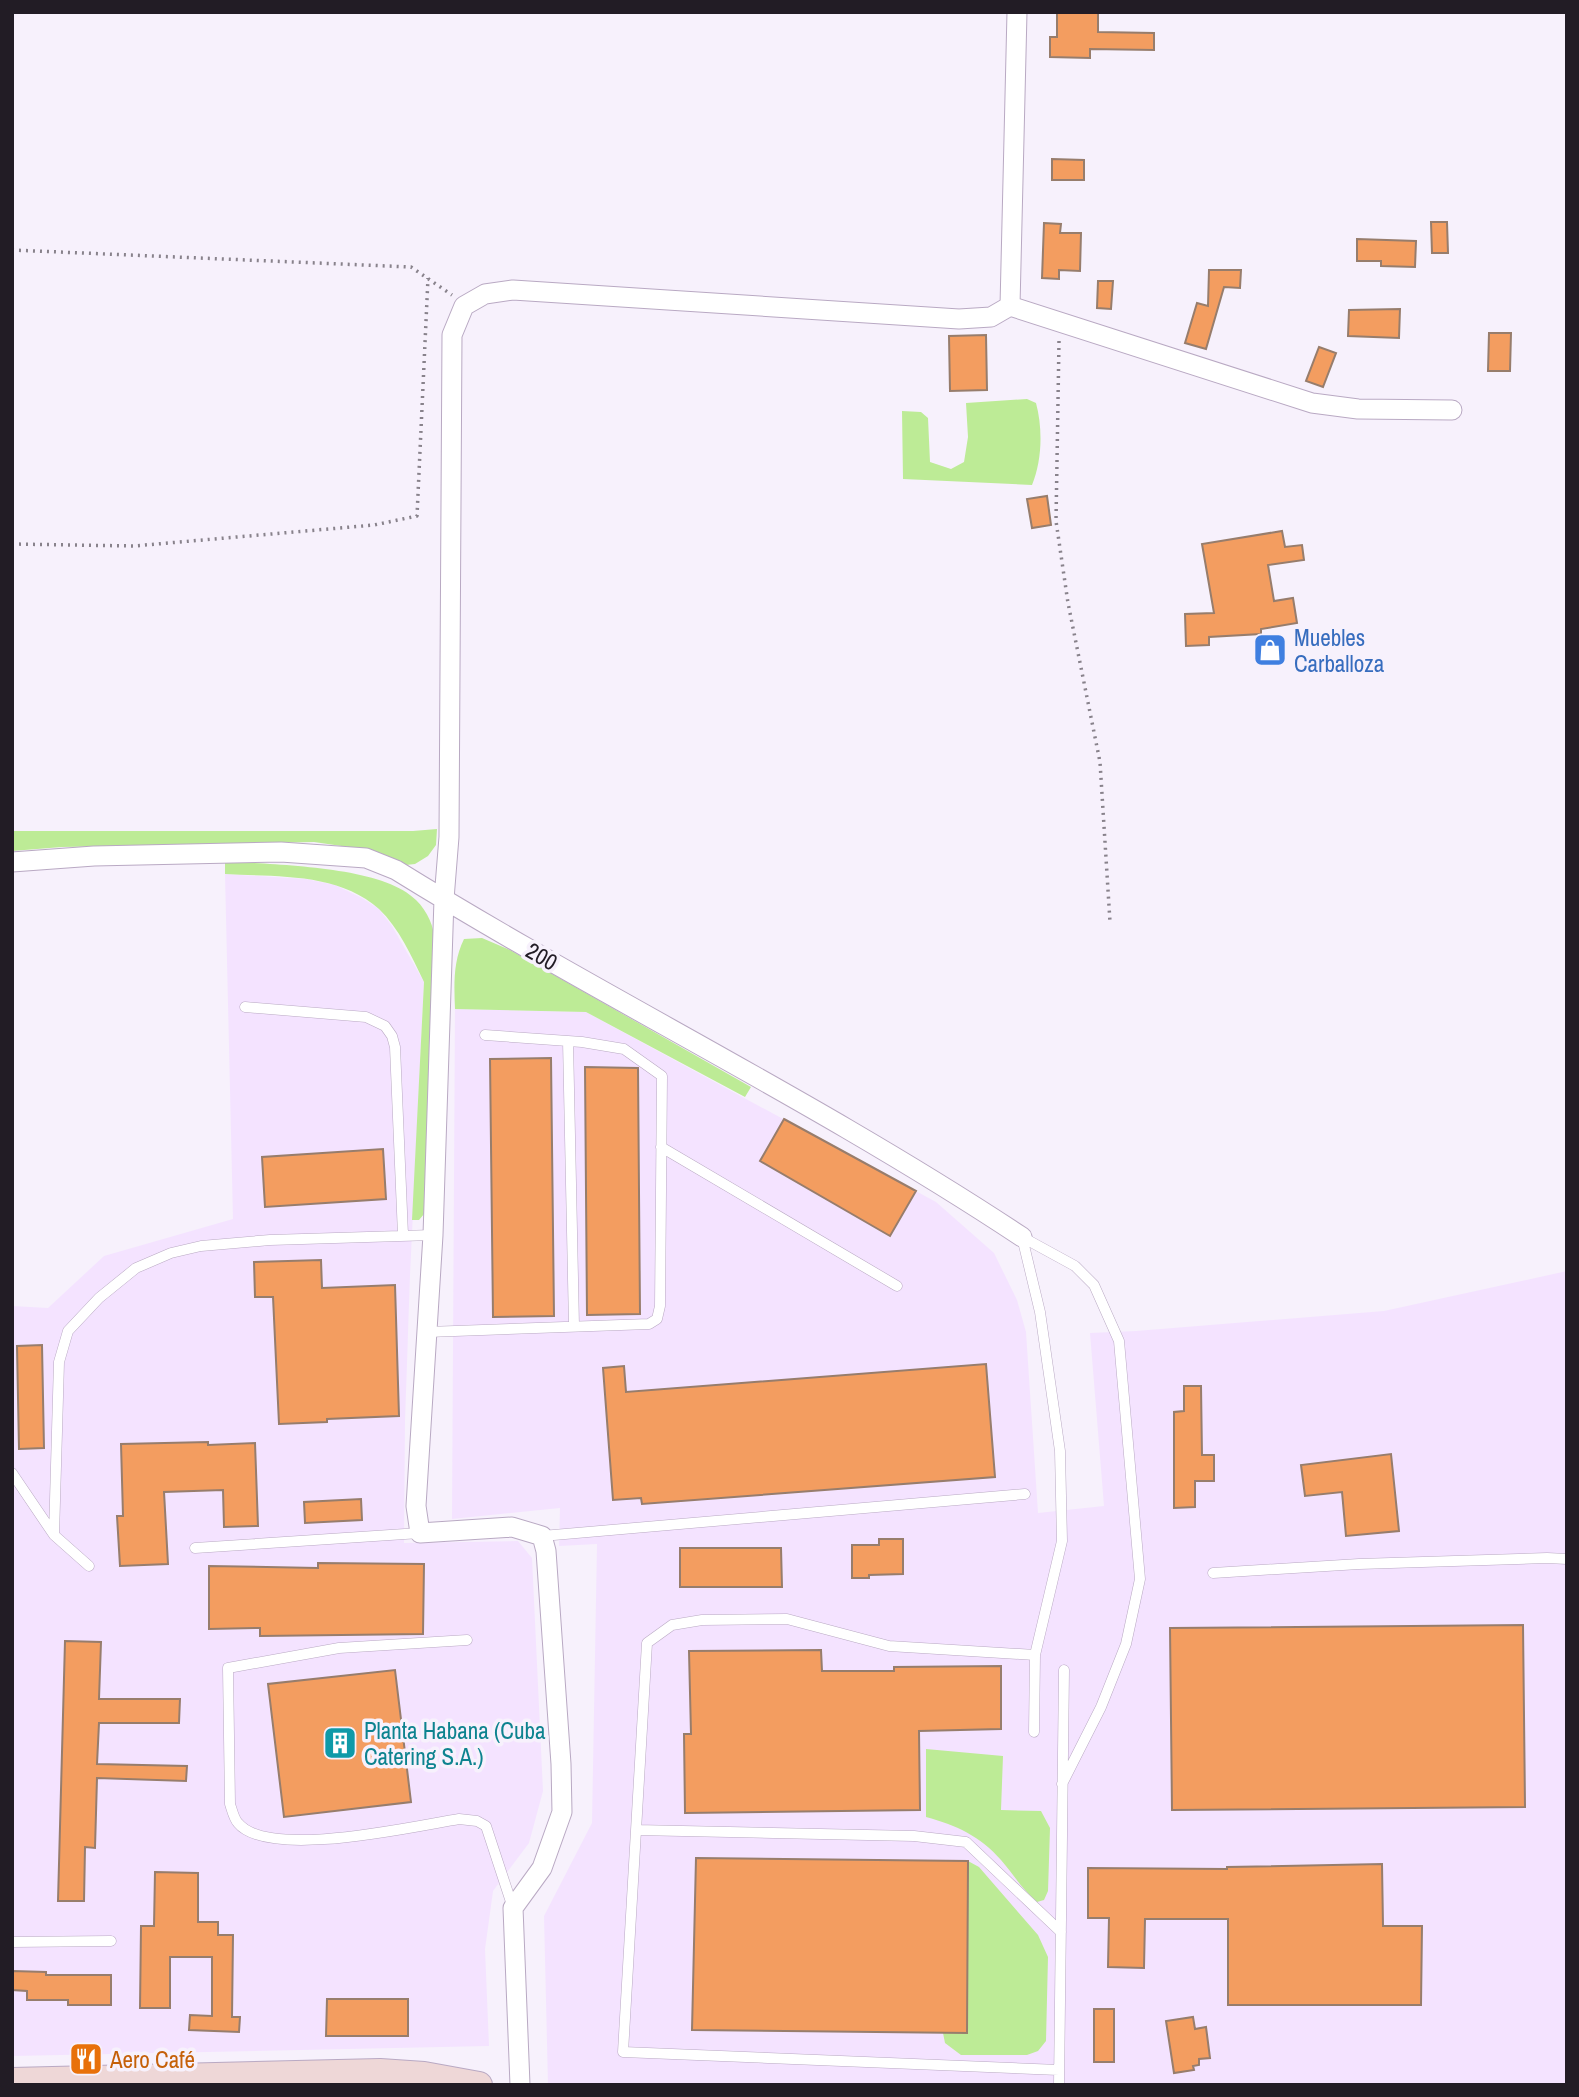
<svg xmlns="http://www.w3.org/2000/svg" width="1579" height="2097" viewBox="0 0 1579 2097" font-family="'Archivo Narrow',sans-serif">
	<rect width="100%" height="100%" fill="#f7f1fc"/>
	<!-- built -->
	<path fill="#f4e3ff" d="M225,874L306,879L335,885L362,898L379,909L392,926L424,982L410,1275L405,1421L404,1543L518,1541L532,1558L543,1791L529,1843L493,1891L485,1949L489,2046L12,2056V1306L48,1308L104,1256L233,1219Z
		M455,1009L586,1012L936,1202L994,1253L1017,1300L1026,1332L1038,1513L1104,1506L1090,1333L1136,1331L1384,1311L1567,1271V2084L548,2085L544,1916L592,1823L597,1544L559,1546L560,1508L452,1519Z"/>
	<!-- green -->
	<path fill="#bdeb96" d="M1027,399L1036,403C1043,429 1042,461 1032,485L903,479L902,411L921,412L928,418L930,462L951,469L964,462L968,437L966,403Z
		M437,829L436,845L428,856L415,864L406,865L362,849L314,842L62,847L12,851V831H413Z
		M225,861C273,865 382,865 416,900C428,912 434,926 435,943L424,1214L419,1220H412L424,982C412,957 399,928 379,909C338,872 276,877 225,874Z
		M482,938L510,950L751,1087L745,1097L586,1012L455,1009C454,985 453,961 464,939Z
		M926,1749L1003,1756L1001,1810L1041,1811L1050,1828L1048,1891L1044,1900L1037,1902C1023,1890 1013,1874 1001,1860C980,1836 956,1825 926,1817Z
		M968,1861L979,1867L1038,1935L1048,1957L1046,2041L1038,2051L1027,2055H961L945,2043L943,2033H967Z"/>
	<!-- building -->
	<path fill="#f39d60" stroke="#977d6c" stroke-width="2" d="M1057,12H1098V32L1154,33V50L1090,49V58L1050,57V37H1057Z
		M1052,159L1084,160V180H1052Z
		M1431,222H1447L1448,253H1432Z
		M1044,223L1061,224L1060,233H1081L1080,271L1059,270V279L1042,278Z
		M1357,239L1416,241L1415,267L1381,266V261H1357Z
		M1209,270H1241L1240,288L1224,287L1206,349L1185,343L1197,303L1208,306Z
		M1098,281H1113L1111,309L1097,308Z
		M1400,309L1399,338L1348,336L1349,310Z
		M1489,333H1511L1510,371H1488Z
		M986,335L987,390L950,391L949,336Z
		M1319,347L1336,353L1323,387L1306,381Z
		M1047,496L1051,525L1032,528L1027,499Z
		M1282,531L1285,547L1302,545L1304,560L1268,565L1274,601L1293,598L1297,623L1261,629V634L1209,637V645L1186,646L1185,614L1214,613L1202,544Z
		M551,1058L554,1316L493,1317L490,1059Z
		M585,1067L638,1068L640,1314L587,1315Z
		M784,1119L916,1191L890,1236L760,1161Z
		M383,1149L386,1199L265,1207L262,1157Z
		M321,1260L322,1288L395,1285L399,1416L327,1419V1422L279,1424L273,1297H255L254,1262Z
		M42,1345L44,1448L19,1449L17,1346Z
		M986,1364L995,1477L642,1504L641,1498L613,1500L603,1368L624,1366L626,1392Z
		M1184,1386H1201L1202,1455H1214V1481H1195V1507L1174,1508V1412L1184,1411Z
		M208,1442V1445L255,1443L258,1526L224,1527L223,1490L164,1492L168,1564L120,1566L117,1516H123L121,1444Z
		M1391,1454L1399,1531L1346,1536L1342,1492L1305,1496L1301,1465Z
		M361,1499L362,1520L305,1523L304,1502Z
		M879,1539H903V1574L869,1575V1578H852V1545H879Z
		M680,1548H781L782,1587H680Z
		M318,1563L424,1564L423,1634L260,1636V1628L209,1629V1566L318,1568Z
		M1523,1625L1525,1807L1172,1810L1170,1628Z
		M65,1641L101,1642L99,1699H180L179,1723H99L97,1764L187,1766L186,1781L97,1778L95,1848L85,1847L84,1901H58Z
		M821,1650L822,1671H894V1667L1001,1666V1729L919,1731L920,1810L685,1813L684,1734H691L689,1651Z
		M395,1670L411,1802L284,1817L268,1684Z
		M696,1858L968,1861L967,2033L692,2030Z
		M1382,1864L1383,1926H1422L1421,2005H1228V1919H1145L1144,1968L1108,1967L1109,1918H1088V1868L1227,1869V1867Z
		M155,1872L198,1873V1922H218V1935H233L232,2017H240L239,2032L189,2030L190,2015L212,2016V1957H170V2008H140L141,1926H154Z
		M12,1971L46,1972V1975H111V2005H68V2000H27V1991L12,1990Z
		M327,1999H408V2036H326Z
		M1094,2009H1114V2062H1094Z
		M1193,2017L1195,2029L1206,2027L1210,2058L1199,2059V2065L1193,2066L1194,2070L1174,2073L1166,2021Z"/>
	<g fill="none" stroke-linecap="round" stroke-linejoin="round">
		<defs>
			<path id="lane" d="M245,1007L366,1017L385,1026L392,1036L395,1047L403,1235
				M568,1041L574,1326
				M661,1147L897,1286
				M1022,1237L1075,1266L1094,1285L1119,1341L1140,1579L1126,1644L1101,1707L1062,1784
				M1022,1237L1040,1312L1060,1451L1062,1541L1035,1655L1034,1732
				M427,1332L649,1324L657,1319L660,1306L662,1076L624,1049L582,1042L485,1035
				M12,1473L54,1535L89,1566
				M54,1535L59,1362L68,1331L99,1298L136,1268L171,1253L201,1246L270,1240L433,1235
				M542,1536L1025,1494
				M195,1548L420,1533
				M1213,1573L1359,1564L1547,1558L1567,1559
				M467,1640L339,1648L228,1668L230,1804C232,1810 234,1819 238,1823C268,1860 415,1826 459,1819L477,1821L486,1826L513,1908
				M1035,1655L889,1646L787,1619L702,1620L672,1625L647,1643L623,2052L1059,2070
				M636,1830L914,1836L966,1842L1061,1932
				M12,1942L111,1941
				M1059,2085L1064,1670"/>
			<path id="street" d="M1010,306L1017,12
				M12,862L94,856L281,852L366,858L396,870C601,997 820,1103 1022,1237
				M520,2085L513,1908L542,1868L562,1812L561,1764L546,1551L542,1536L512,1527L420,1533L416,1506L433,1235L444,899L449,837L452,335L464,306L485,294L513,290L959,319L991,317L1010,306L1312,403L1358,409L1452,410"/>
			<path id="secondary" d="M12,2081L380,2072L424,2075L479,2085"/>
		</defs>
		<!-- lane casing -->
		<use href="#lane" stroke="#b9a9c3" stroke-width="11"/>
		<!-- street casing -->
		<use href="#street" stroke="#b9a9c3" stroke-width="21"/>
		<!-- secondary casing -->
		<use href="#secondary" stroke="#b9a9c3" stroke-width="28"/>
		<!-- path -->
		<path stroke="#88828b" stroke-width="3.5" stroke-dasharray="2 5" stroke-linecap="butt" d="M12,250L411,267L452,295
			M1059,341L1056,521L1068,603L1100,762L1110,922
			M12,544L134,546L374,525L417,516L428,278"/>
		<!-- lane -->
		<use href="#lane" stroke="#fff" stroke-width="10"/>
		<!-- street -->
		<use href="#street" stroke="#fff" stroke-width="19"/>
		<!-- secondary -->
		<use href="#secondary" stroke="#eed7d7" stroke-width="26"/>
	</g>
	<!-- icons -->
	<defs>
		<symbol id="shop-square" viewBox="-11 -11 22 22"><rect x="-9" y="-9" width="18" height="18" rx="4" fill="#3f7fe0" stroke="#f7f1fc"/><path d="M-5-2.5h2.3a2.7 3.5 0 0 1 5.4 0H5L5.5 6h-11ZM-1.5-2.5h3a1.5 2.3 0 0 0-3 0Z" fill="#fff"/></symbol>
		<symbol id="building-square" viewBox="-11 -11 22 22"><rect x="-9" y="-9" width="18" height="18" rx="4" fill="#0f9aa8" stroke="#f7f1fc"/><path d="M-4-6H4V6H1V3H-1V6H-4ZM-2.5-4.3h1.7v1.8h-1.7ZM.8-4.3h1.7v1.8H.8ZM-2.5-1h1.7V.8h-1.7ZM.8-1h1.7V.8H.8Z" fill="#fff"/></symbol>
		<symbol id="restaurant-square" viewBox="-11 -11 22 22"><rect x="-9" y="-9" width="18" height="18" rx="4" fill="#e8710a" stroke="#f7f1fc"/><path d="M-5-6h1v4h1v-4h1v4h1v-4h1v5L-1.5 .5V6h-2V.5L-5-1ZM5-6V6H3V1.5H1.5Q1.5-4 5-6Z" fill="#fff"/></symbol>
	</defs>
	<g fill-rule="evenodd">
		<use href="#shop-square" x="1251" y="631" width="38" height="38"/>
		<use href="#building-square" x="321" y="1724" width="38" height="38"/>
		<use href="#restaurant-square" x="67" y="2040" width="38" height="38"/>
	</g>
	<g text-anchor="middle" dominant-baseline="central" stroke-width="7" stroke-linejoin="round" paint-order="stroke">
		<!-- shop labels -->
		<g font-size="23" fill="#366cbe" stroke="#f7f1fc" text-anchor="start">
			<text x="1294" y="637">Muebles<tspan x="1294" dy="26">Carballoza</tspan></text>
		</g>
		<!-- street labels -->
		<g font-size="23" fill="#221c25" stroke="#f7f1fc">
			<text transform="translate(542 956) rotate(30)">200</text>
		</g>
		<!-- culture labels -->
		<g font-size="23" fill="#0d838f" stroke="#f7f1fc" text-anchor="start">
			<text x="364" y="1730">Planta Habana (Cuba<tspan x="364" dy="26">Catering S.A.)</tspan></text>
		</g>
		<!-- food labels -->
		<g font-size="23" fill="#c56008" stroke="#f7f1fc" text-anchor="start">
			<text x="110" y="2059">Aero Café</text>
		</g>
	</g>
	<!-- border -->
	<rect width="1579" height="2097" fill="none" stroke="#221c25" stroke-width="28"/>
</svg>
